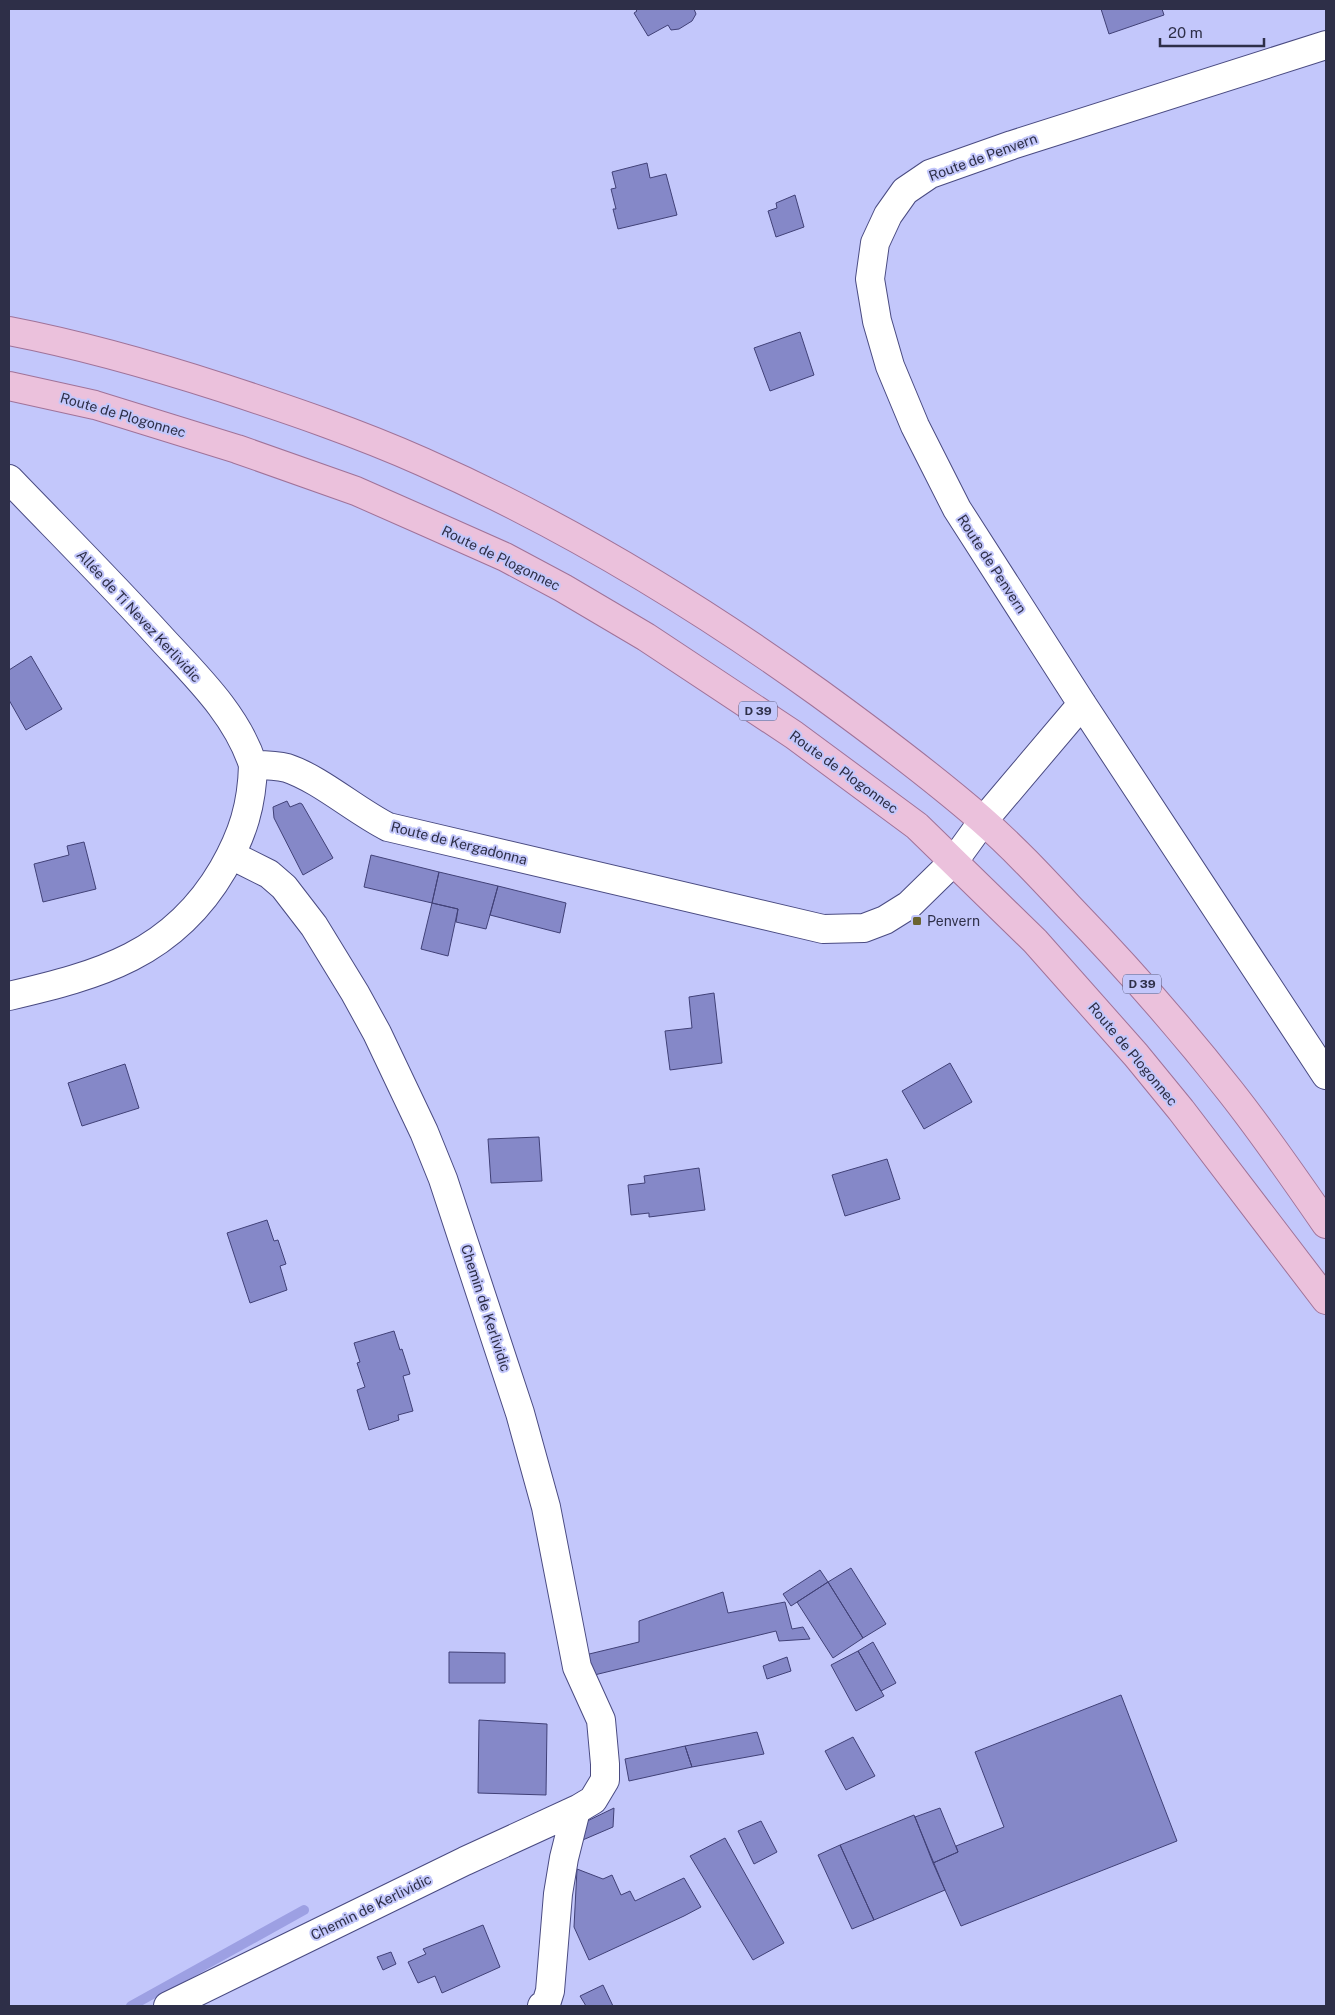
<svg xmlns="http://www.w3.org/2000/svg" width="1335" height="2015" viewBox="0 0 1335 2015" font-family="'Public Sans',sans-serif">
	<rect width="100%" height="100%" fill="#c3c7fb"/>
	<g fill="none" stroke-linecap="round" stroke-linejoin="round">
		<!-- stream -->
		<path stroke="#9da0e3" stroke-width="10" d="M131,2006L304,1910"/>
	</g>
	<!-- building -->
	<path fill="#8588c8" stroke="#414177" d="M635,9H694L696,14L692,21L679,29L671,30L668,25L648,36L634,13L637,11Z
		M1101,9H1162L1164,15L1109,34Z
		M647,163L650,178L666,174L677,215L618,229L613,209H616L611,189L616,188L612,172Z
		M795,195L804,227L776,237L768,211L777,208L776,203Z
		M800,332L814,375L770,391L754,348Z
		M31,656L62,709L26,730L9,700V670Z
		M287,801L290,807L300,803L302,804L333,858L303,875L274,818L273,807Z
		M84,842L96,889L43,902L34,864L69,855L67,846Z
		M371,855L439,872L432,903L364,887Z
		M439,872L498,886L486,929L456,922L458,909L432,903Z
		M498,886L566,903L560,933L490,915Z
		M432,903L458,909L448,956L421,949Z
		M714,993L722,1063L670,1070L665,1031L692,1028L689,997Z
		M950,1063L972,1102L924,1129L902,1091Z
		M125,1064L139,1108L82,1126L68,1083Z
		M539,1137L542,1181L491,1183L488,1139Z
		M887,1159L900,1199L845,1216L832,1175Z
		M699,1168L705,1210L649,1217V1213L631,1215L628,1185L645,1183L644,1176Z
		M267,1220L274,1241L278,1240L286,1264L280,1266L287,1290L250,1303L227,1233Z
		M394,1331L400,1350L402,1349L410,1374L403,1376L413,1411L398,1415L399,1420L369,1430L357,1390L365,1387L357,1363L360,1362L354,1343Z
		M851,1568L886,1624L863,1638L828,1582Z
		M820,1570L828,1582L791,1606L783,1594Z
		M828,1582L863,1638L833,1658L797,1602Z
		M723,1592L728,1613L785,1602L792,1629L803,1627L810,1639L779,1641L776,1631L586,1677L585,1655L639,1642V1621Z
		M873,1642L896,1683L881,1691L858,1651Z
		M858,1651L884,1696L856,1711L831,1665Z
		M449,1652L505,1653V1683H449Z
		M787,1657L791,1671L767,1679L763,1666Z
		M1121,1695L1177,1841L961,1926L933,1863L958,1852L956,1846L1004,1827L975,1752Z
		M479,1720L547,1724L546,1795L478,1793Z
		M757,1732L764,1754L692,1767L685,1746Z
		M853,1737L875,1776L846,1790L825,1751Z
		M685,1746L692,1767L629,1781L625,1759Z
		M614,1808L613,1827L578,1842L579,1825Z
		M940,1808L958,1852L933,1863L915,1817Z
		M914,1815L945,1890L874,1920L840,1845Z
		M761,1821L777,1852L754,1864L738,1831Z
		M725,1838L784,1943L753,1960L690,1856Z
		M840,1845L874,1920L852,1929L818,1855Z
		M577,1869L603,1879L612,1875L621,1895L630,1891L635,1901L684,1878L701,1907L684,1916L589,1960L574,1927Z
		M483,1925L500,1967L442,1993L435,1976L418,1983L408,1962L426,1954L423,1949Z
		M391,1952L396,1964L383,1970L377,1957Z
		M603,1985L613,2006H586L580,1996Z"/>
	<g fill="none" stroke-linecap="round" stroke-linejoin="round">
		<defs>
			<path id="street" d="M1326,45L1012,145L930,174L905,191L888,215L875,243L870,279L877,321L890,366L915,426L957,509L1082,704L1326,1075
				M9,479C60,532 113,585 162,639C197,677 237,715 253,765
				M9,996C99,975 173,955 223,869C243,834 252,805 253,765C264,765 276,765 287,768C320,779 356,811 388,827L823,929L864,928L885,920L909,905L954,861L983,821L1082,704
				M168,2006L465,1861L578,1809L593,1800L605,1780V1764L601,1720L577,1667L546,1507L520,1413L443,1179L424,1132L377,1033L355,993L314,926L284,887L269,874L231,855
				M542,2006L546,2004L550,1991L558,1894L564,1858L576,1810"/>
			<path id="primary" d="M9,331C81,345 152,365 223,388C290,410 358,433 423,462C563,524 694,603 819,693C874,733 929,774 981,819C1012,846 1040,876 1068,906C1125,965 1179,1026 1230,1091C1264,1134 1295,1179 1326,1224
				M9,386L95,405L237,449L356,491L424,521L505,557L563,588L646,637L794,735L917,826L1035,941L1136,1055L1181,1110L1326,1300"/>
		</defs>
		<!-- street casing -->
		<use href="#street" stroke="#4a4b82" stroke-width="30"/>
		<!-- primary casing -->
		<use href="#primary" stroke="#a07399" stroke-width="30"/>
		<!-- street -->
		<use href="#street" stroke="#fff" stroke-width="28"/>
		<!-- primary -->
		<use href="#primary" stroke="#ebc1dc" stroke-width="28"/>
	</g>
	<!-- markers -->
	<rect fill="#6a6330" stroke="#c3c7fb" stroke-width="2" x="912" y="916" width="10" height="10" rx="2.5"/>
	<g text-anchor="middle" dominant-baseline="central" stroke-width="4" stroke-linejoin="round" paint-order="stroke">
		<!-- shield labels -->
		<g fill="#c3c7fb" stroke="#5b5d7e" stroke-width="1">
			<rect x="739" y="701.5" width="38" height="19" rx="4"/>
			<rect x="1123" y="974.5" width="38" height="19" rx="4"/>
		</g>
		<g font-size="12" font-weight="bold" fill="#2e2f48">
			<text x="758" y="711">D 39</text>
			<text x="1142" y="984">D 39</text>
		</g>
		<!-- street labels -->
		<g font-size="14" fill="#2e2f48" stroke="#c3c7fb">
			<text transform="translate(983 157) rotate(-20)">Route de Penvern</text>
			<text transform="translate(123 415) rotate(16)">Route de Plogonnec</text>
			<text transform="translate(501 558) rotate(26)">Route de Plogonnec</text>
			<text transform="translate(992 564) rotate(57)">Route de Penvern</text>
			<text transform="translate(139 616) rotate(47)">Allée de Ti Nevez Kerlividic</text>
			<text transform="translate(844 772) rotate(36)">Route de Plogonnec</text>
			<text transform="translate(459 843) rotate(14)">Route de Kergadonna</text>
			<text transform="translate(1133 1054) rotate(50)">Route de Plogonnec</text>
			<text transform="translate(486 1308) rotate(72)">Chemin de Kerlividic</text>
			<text transform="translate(371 1907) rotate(-26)">Chemin de Kerlividic</text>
		</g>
		<!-- poi labels -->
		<g font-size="14" fill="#2e2f48" stroke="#c3c7fb" text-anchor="start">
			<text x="927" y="921">Penvern</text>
		</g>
	</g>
	<!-- border -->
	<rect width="1335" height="2015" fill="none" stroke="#2e2f48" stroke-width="20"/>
	<!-- scale -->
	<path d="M1160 38v8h104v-8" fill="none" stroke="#2e2f48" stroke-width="2.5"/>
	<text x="1168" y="38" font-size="15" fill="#2e2f48" stroke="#c3c7fb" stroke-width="4" paint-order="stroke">20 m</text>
</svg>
